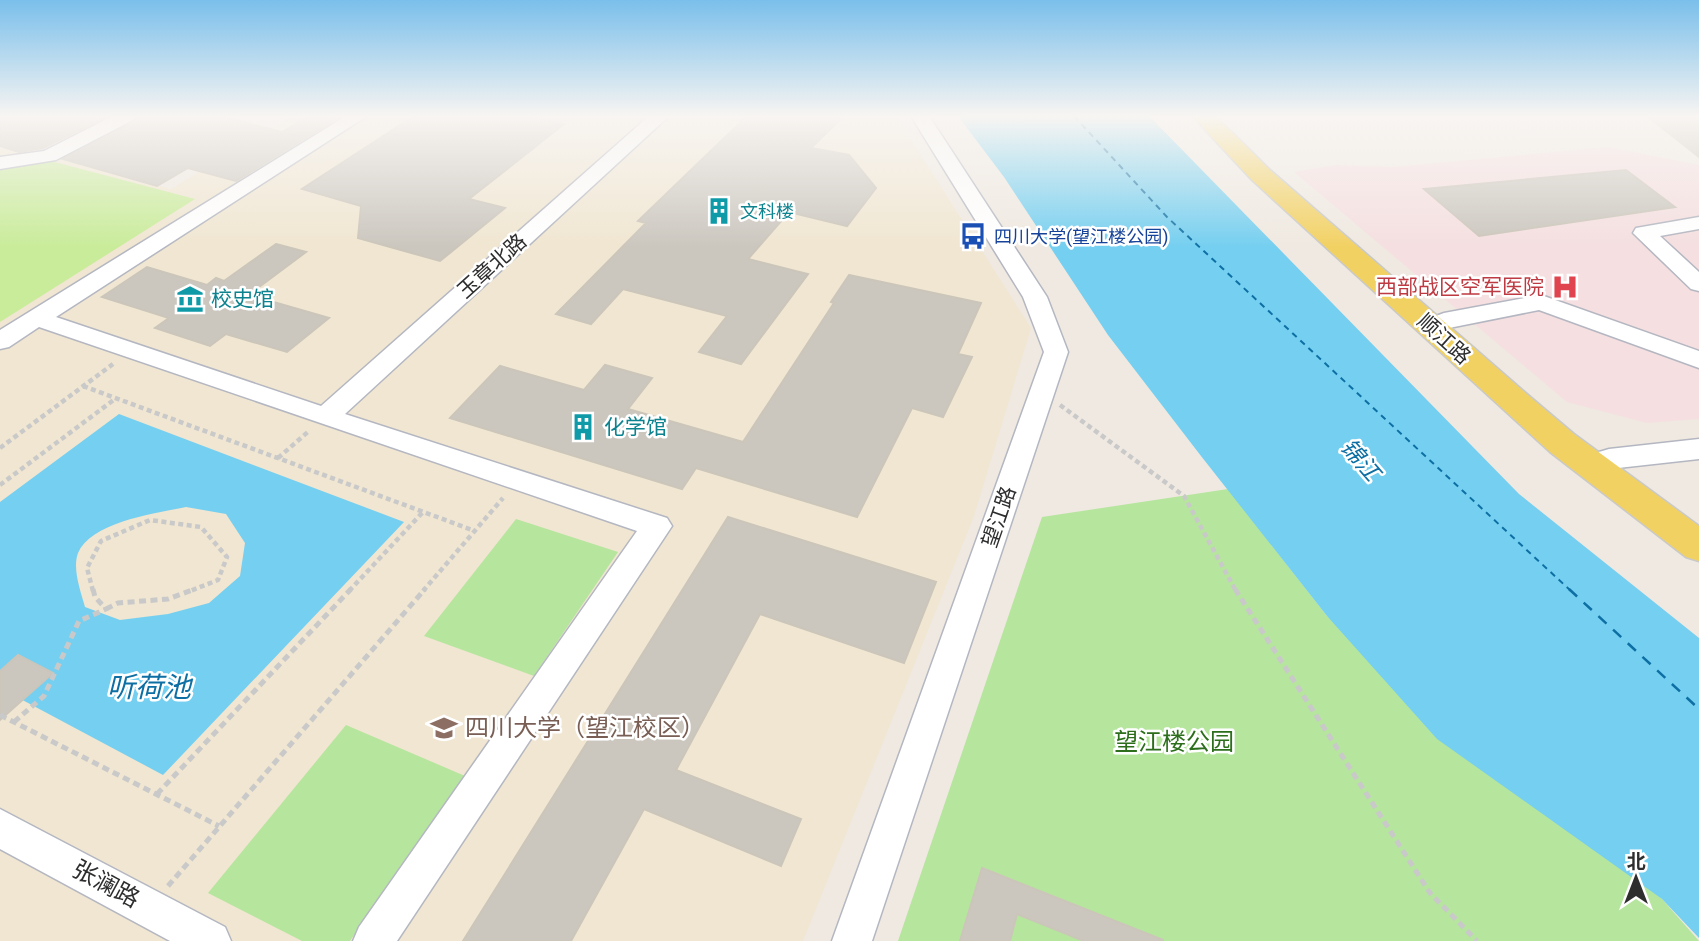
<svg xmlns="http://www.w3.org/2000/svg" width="1699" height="941" viewBox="0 0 1699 941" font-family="Roboto,'Noto Sans SC',sans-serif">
	<rect width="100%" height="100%" fill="#efe9e1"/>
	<!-- education -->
	<path fill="#f0e6d1" d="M292,116H896L1031,328L974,516L803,941H0V140L171,189Z"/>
	<!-- medical -->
	<path fill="#f5dfe0" d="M1608,147L1699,165V419L1647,423L1567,402L1294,172L1335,165L1394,167Z"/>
	<!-- green -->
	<path fill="#b6e59e" d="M1228,489L1327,616L1662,899L1699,941H898L1042,517Z
		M516,519L618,552L534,676L424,636Z
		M346,725L465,776L350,941H302L208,893Z"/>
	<!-- pitch -->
	<path fill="#c9ec9a" d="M51,161L195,199L0,322V170Z"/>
	<!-- water -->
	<path fill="#75cff0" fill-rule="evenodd" d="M958,116H1149L1519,494L1699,638V938L1662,899L1437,739L1327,616L1201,456L1108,335L1004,177Z
		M119,414L404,522L163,775L0,688V502ZM186,507L226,514L245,543L240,576L209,603L168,614L120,620L85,607C81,592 72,569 78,553C91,522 156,513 186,507Z"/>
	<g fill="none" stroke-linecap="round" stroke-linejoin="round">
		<!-- ferry-far1 -->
		<path stroke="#0d6fa3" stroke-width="2" stroke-dasharray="6 5" stroke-linecap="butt" d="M1074,116L1167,217L1571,591"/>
		<!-- ferry -->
		<path stroke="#0d6fa3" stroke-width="2.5" stroke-dasharray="11 9" stroke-linecap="butt" d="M1569,589L1699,709"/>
	</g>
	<!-- building -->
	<path fill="#cbc7bf" stroke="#cbc5ba" stroke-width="2" d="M0,116H108L43,148L19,152L0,146Z
		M139,116H219L282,132L309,116H341L236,181L188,168L157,186L63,159L134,122Z
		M414,116H526L564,124L469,199L505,208L440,261L358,238L361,206L302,189Z
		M747,116H844L811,148L849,155L876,188L847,226L789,212L748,259L808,274L741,364L699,352L727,316L623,289L591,324L556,314L646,223L638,221Z
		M1647,116H1699V157Z
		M1626,170L1675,207L1479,236L1424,189Z
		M276,244L306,252L255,290L274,295L270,301L329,318L287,352L226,334L210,346L155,328L169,318L102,297L147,267L207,285L216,278L224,281Z
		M849,275L981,303L958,354L972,357L943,417L912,408L857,517L696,468L682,489L450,418L500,366L584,390L605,365L652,378L628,409L743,442L834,303L831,302Z
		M728,517L936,582L904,663L760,614L676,770L801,819L781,866L644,809L571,941H463Z
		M18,655L53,673L0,720V671Z
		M982,868L1163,940V941H1084L1017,914L1010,941H960Z"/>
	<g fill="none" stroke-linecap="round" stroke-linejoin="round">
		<defs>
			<path id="minor" d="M113,116H136L133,120L56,160L0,169V157L44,151Z
				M346,116H367L56,317L321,406L649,116H669L345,414L667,518L672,526L397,941H353L359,927L637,531L39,327L9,347L0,349V330Z
				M911,116H929L1047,297L1068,352L872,941H832L1044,352L1023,297Z
				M1699,217V229L1660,236L1699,272V291L1691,289L1633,233L1636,228Z
				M1541,295L1699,351V368L1539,310L1444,329L1436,326L1432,321L1436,316L1444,313Z
				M1699,439V459L1609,469L1599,466L1595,459L1599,452L1609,449Z
				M0,809L225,927L231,941H170L0,849Z"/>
			<path id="major" d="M1192,116H1216L1270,170L1535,401L1574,434L1699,526V561L1686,557L1550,452L1252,180Z"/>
		</defs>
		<!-- minor casing -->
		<use href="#minor" stroke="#b4b7c1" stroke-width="3"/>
		<!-- major casing -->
		<use href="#major" stroke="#c9c9c9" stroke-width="3"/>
		<!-- path-far1 -->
		<path stroke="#c9c9c9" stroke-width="4.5" stroke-dasharray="5 3.5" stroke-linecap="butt" d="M83,386L475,531
			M1060,405L1184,496L1236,591
			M0,448L113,364
			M278,458L309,431
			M0,485L115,399
			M93,591L87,568L101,541L150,520L201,527L227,557L218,580L190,591
			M349,591L423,512
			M423,591L503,498"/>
		<!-- path -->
		<path stroke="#c9c9c9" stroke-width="5" stroke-dasharray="7 4.5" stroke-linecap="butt" d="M93,589L95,597L106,609
			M1235,589L1430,893L1477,941
			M106,609L118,603L168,599L195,589
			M0,715L219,826
			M14,722L44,696L79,621L106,609
			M157,794L351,589
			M168,886L425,589"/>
		<!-- minor -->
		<use href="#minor" fill="#fff" fill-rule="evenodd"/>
		<!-- major -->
		<use href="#major" fill="#f2d163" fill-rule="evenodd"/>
	</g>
	<!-- sky -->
	<linearGradient id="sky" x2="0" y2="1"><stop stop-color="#7abfeb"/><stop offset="0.47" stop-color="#f8f5f2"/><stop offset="1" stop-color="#f8f5f2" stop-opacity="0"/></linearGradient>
	<rect width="1699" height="247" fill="url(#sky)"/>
	<!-- icons -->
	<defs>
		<symbol id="building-bare" viewBox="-9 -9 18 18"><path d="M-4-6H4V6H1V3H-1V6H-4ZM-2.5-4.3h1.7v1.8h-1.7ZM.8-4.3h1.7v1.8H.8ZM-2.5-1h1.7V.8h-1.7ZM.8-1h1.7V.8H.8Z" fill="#0f9aa8" stroke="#fff" stroke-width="2.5" paint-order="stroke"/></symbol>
		<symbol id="bus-bare" viewBox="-9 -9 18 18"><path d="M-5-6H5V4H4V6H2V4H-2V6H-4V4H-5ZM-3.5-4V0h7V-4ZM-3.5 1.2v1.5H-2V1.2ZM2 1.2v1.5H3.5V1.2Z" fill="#1a4fb4" stroke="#fff" stroke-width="2.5" paint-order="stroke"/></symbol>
		<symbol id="hospital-bare" viewBox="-9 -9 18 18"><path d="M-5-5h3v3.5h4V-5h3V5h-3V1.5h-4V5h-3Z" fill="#e0444e" stroke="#fff" stroke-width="2.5" paint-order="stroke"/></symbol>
		<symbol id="museum-bare" viewBox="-9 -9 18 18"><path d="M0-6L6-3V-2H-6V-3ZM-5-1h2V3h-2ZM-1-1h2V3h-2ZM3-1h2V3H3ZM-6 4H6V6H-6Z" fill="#0f9aa8" stroke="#fff" stroke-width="2.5" paint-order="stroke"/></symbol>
		<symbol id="university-bare" viewBox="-9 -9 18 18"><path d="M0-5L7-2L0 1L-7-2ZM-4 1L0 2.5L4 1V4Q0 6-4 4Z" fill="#8d6e63" stroke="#fff" stroke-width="2.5" paint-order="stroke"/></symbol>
	</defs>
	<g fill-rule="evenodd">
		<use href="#building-bare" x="700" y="192" width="38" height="38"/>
		<use href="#bus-bare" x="954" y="217" width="38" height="38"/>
		<use href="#hospital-bare" x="1546" y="268" width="38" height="38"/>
		<use href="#museum-bare" x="171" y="280" width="38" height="38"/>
		<use href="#building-bare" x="564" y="408" width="38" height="38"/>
		<use href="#university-bare" x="425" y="709" width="38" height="38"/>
	</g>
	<g text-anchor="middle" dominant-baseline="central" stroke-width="5" stroke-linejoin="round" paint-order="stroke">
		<!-- far-culture labels -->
		<g font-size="18" fill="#0d838f" stroke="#fff" text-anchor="start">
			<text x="740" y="211">文科楼</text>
		</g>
		<!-- far-transit labels -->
		<g font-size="18" fill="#164399" stroke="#fff" text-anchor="start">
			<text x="994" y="236">四川大学(望江楼公园)</text>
		</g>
		<!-- street labels -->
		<g font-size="21" fill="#2e2e2e" stroke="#fff">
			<text transform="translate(492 266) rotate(-42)">玉章北路</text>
			<text transform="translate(1444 339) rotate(42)">顺江路</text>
			<text transform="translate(999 517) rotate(-71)">望江路</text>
		</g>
		<!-- health labels -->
		<g font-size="21" fill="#be3a42" stroke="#fff" text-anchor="end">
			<text x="1544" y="287">西部战区空军医院</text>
		</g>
		<!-- culture labels -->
		<g font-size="21" fill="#0d838f" stroke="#fff" text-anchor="start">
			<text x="211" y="299">校史馆</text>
			<text x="604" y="427">化学馆</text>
		</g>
		<!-- water labels -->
		<g font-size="23" font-style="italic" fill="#0d6fa3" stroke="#fff">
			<text transform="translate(1360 460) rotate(49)">锦江</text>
		</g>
		<!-- near-education labels -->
		<g font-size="24" fill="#785e54" stroke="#fff" text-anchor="start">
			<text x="465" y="728">四川大学（望江校区）</text>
		</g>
		<!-- near-park labels -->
		<g font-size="24" fill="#2c6e1b" stroke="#fff">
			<text x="1174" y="742">望江楼公园</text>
		</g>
		<!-- near-street labels -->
		<g font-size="24" fill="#2e2e2e" stroke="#fff">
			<text transform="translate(106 884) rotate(28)">张澜路</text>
		</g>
		<!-- near-water labels -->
		<g font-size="28" font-style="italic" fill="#0d6fa3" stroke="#fff">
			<text x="149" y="687">听荷池</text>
		</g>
	</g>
	<!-- north arrow -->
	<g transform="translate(1636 878)" stroke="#ffffff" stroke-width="5" paint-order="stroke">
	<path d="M0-5L12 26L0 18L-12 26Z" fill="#2e2e2e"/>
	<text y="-10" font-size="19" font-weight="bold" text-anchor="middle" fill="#2e2e2e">北</text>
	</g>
</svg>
